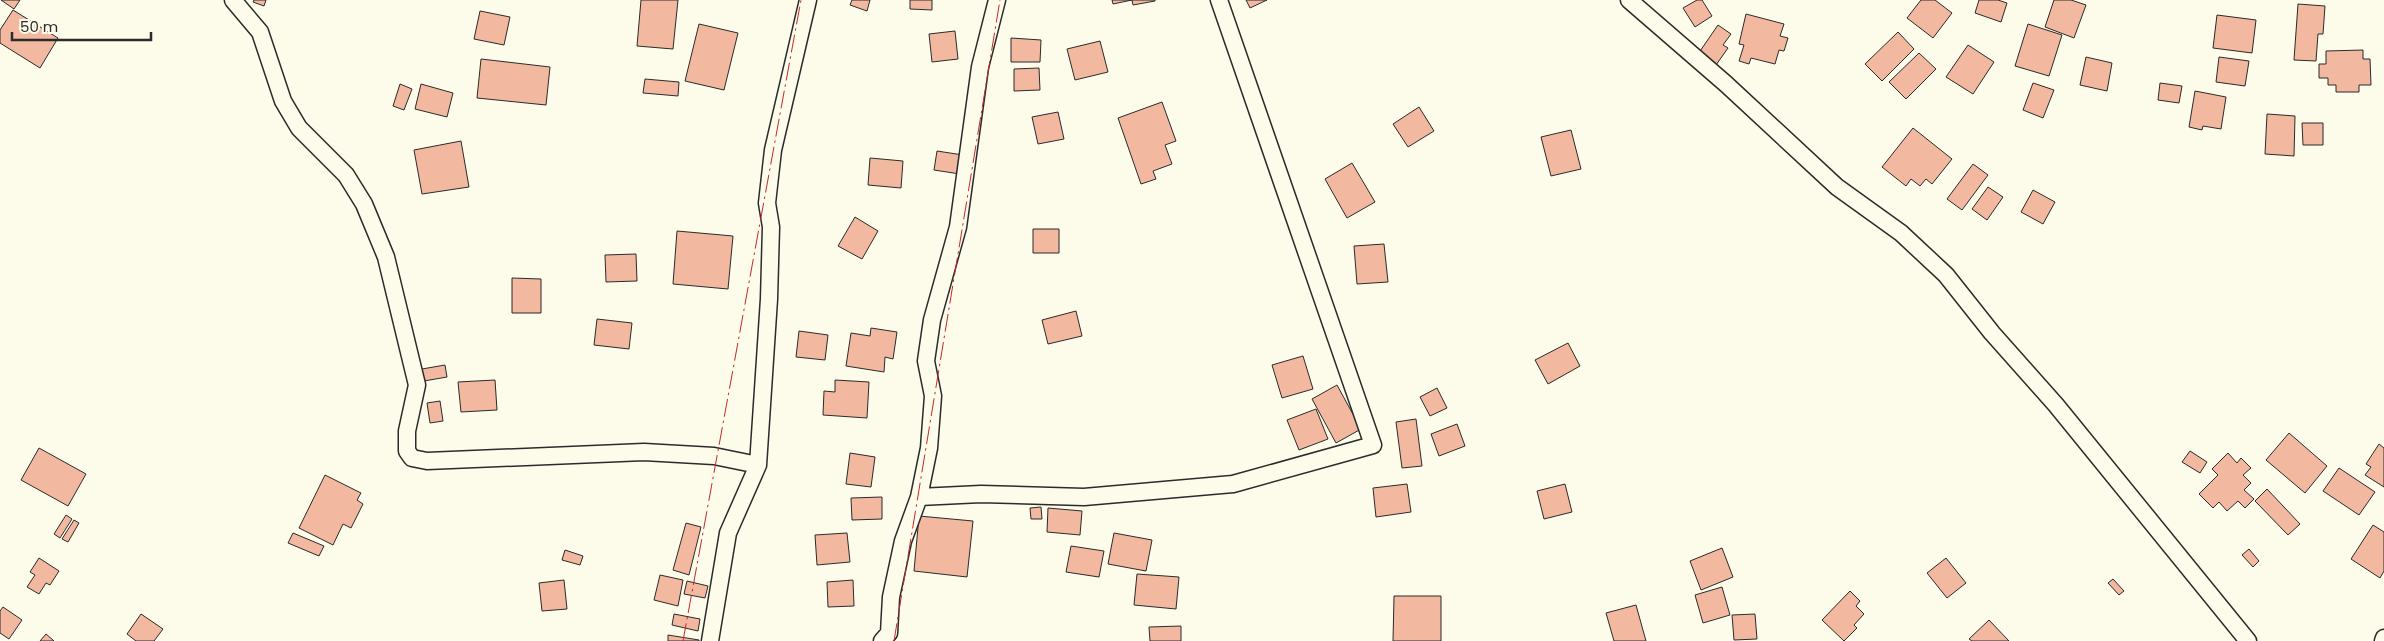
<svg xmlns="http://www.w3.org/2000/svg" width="2384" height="641" viewBox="0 0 2384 641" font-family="Poppins,sans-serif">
	<rect width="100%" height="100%" fill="#fdfbea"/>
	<!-- building -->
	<path fill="#f2b8a0" stroke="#2b2b2b" d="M1,0H20L14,9Z
		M254,0H266L264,6L253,2Z
		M641,0H678L673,49L637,46Z
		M852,0H870L867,11L850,5Z
		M910,0H932V10L910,9Z
		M1112,0H1155V1L1133,5L1132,0L1113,4Z
		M1246,0H1267L1250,8Z
		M1697,0H1702L1712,16L1695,27L1683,8Z
		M1921,0H1935L1952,13L1933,38L1907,18Z
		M1979,0H1998L2007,3L2001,22L1975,13Z
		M2054,0H2071L2086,5L2074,38L2045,27Z
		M2298,4L2325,6L2323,34H2318L2316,61L2294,60Z
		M13,10L58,38L40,68L0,43V30Z
		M480,11L510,17L504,45L474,39Z
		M1746,14L1784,24L1780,36L1788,38L1784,51L1779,50L1775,64L1751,58L1749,64L1739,61L1744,45L1739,44Z
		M2217,15L2256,20L2252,53L2213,48Z
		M699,24L738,33L724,90L685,81Z
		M2028,24L2062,35L2049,76L2015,66Z
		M1718,25L1731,34L1723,45L1728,48L1716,65L1698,54Z
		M955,31L958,59L932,62L929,34Z
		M1898,32L1914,49L1882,81L1865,64Z
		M1011,38L1041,40L1040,62H1011Z
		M1100,41L1108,72L1075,80L1067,49Z
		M1968,45L1994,62L1973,94L1946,77Z
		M2363,50V59H2370L2371,85H2359V92H2336V85H2328V78H2319V64H2326V51Z
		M1919,53L1936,69L1906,99L1889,82Z
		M2086,57L2112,63L2107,91L2080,85Z
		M2219,57L2249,61L2245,86L2216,82Z
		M481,59L550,67L546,105L477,98Z
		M1039,68L1040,90L1014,91V69Z
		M645,79L679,82L678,96L643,93Z
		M2033,83L2054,90L2043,118L2023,110Z
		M2160,83L2182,86L2179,103L2158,100Z
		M400,84L412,89L404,110L393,106Z
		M421,84L453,93L447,117L415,109Z
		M2195,91L2226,97L2221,129L2203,126L2202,130L2189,127Z
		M1162,102L1176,141L1165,145L1172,164L1153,171L1156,179L1141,184L1118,118Z
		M1419,107L1434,131L1408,147L1393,124Z
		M1058,112L1064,139L1038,144L1032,117Z
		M2267,114L2295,116L2294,156L2265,154Z
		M2302,123H2323V145H2303Z
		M1913,128L1952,159L1932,184L1926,179L1920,186L1911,179L1906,186L1882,167Z
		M1571,130L1581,169L1551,176L1541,137Z
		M461,141L469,187L422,194L414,150Z
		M937,151L963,155L960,174L934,170Z
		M870,158L903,161L901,188L868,185Z
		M1352,163L1375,202L1347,218L1325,179Z
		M1973,164L1988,175L1962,210L1947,199Z
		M1988,187L2003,197L1987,220L1972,209Z
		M2033,190L2055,202L2043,224L2021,212Z
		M855,217L878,231L862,259L838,246Z
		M1033,229H1059V253H1033Z
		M677,231L733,236L728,289L673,284Z
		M1384,244L1388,282L1357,284L1354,246Z
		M636,254L637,281L606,282L605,255Z
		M512,278L541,279V313H512Z
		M1076,311L1082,336L1048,344L1042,320Z
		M597,319L632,323L629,349L594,345Z
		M871,328L897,332L893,359L885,357L884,372L846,366L851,333L870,336Z
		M799,331L828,335L825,360L796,357Z
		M1568,343L1580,366L1548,384L1535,360Z
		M1303,356L1313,389L1282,398L1272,365Z
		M445,365L447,377L424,381L422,369Z
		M495,380L497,410L461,412L458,382Z
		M835,380L869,382L867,418L823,415L824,391L835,392Z
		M1337,385L1361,429L1336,443L1312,399Z
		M1437,388L1447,408L1430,416L1420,397Z
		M440,401L443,421L430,423L427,403Z
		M1316,409L1328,439L1299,450L1287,420Z
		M1416,419L1422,466L1402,468L1396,422Z
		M1457,424L1465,446L1439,456L1431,434Z
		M2289,433L2327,466L2305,493L2266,460Z
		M2379,444L2384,448V487L2365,475L2371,467L2366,464Z
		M39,448L86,474L68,506L21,480Z
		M2190,451L2207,462L2200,473L2182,462Z
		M850,453L875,457L871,487L846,484Z
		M2228,453L2237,463L2241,458L2251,468L2243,475L2251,483L2244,490L2254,499L2245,508L2238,501L2227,511L2219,502L2213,508L2199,494L2218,475L2212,469Z
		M2339,468L2375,492L2359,515L2323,491Z
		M325,475L361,493L357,500L363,504L351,528L343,524L333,545L299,528Z
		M1407,484L1411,512L1376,517L1373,488Z
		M1565,484L1572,512L1544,519L1537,491Z
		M2267,489L2300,524L2288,535L2255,501Z
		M882,497V519L852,520L851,498Z
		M1041,507L1042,519H1031L1030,508Z
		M1048,508L1082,511L1080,535L1047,532Z
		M66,515L72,519L60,538L54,534Z
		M919,516L973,521L967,577L914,571Z
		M74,520L79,523L68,542L62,539Z
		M686,523L701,527L689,575L673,570Z
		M2373,525L2384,532V571L2380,578L2351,559Z
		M293,533L324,546L319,556L288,543Z
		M847,533L850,562L817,565L815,535Z
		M1114,533L1152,540L1146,571L1108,564Z
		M1071,546L1104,551L1099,577L1066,572Z
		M1722,548L1733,577L1701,590L1690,561Z
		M2249,549L2259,561L2253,567L2242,555Z
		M565,550L583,556L580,565L562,560Z
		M39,558L59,571L50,585L46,583L39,594L27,587L35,575L30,572Z
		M1946,558L1966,583L1947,598L1927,573Z
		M1137,574L1179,577L1176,609L1134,605Z
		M660,575L683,580L678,606L654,600Z
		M2113,579L2124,591L2119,595L2108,583Z
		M564,580L567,609L542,611L539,583Z
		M853,580L854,606L828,607L827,582Z
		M687,581L708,586L705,598L684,594Z
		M1722,587L1730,615L1703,623L1695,595Z
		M1850,591L1860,601L1856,606L1864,614L1854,625L1857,628L1844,641L1822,620Z
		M1394,596H1441V641H1393Z
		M1636,605L1646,641H1614L1606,613Z
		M3,607L22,620L9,639L0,633V611Z
		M141,614L163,629L154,641H136L127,634Z
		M674,614L700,619L698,631L672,625Z
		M1755,614L1757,639L1734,640L1732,615Z
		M1989,620L2009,641H1972L1969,639Z
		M1181,626V641H1150L1149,627Z
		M46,634L54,641H40Z
		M668,635L699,640V641H668Z"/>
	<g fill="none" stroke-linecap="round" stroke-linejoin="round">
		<defs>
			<path id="minor" d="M233,0L260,32L283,101L299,128L346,175L364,204L386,257L417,385L407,431V451L412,458L427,461L644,452L714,456L758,465
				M1629,0L1726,84L1837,187L1901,233L1946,275L1992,333L2056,405L2248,641
				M919,497L981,494L1084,497L1233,484L1373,445L1219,0
				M710,641L728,533L758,465L769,299L771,227L767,203L773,150L808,0
				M882,641L889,633L891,597L903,541L919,497L929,448L933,396L926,361L932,320L958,227L980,67L997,0
				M2383,641L2384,638"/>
		</defs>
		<!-- minor casing -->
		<use href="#minor" stroke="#2b2b2b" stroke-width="19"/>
		<!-- minor -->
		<use href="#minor" stroke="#fdfbea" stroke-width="16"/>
		<!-- power -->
		<path stroke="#c62828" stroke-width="1" stroke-dasharray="18 4 2.5 4" stroke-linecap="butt" d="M683,641L801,0
			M894,641L1000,0"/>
	</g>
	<!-- scale -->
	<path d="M12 32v8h139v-8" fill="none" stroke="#2b2b2b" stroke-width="2.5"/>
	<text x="20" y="32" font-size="15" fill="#2b2b2b" stroke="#fdfbea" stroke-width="4" paint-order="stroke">50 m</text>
</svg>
